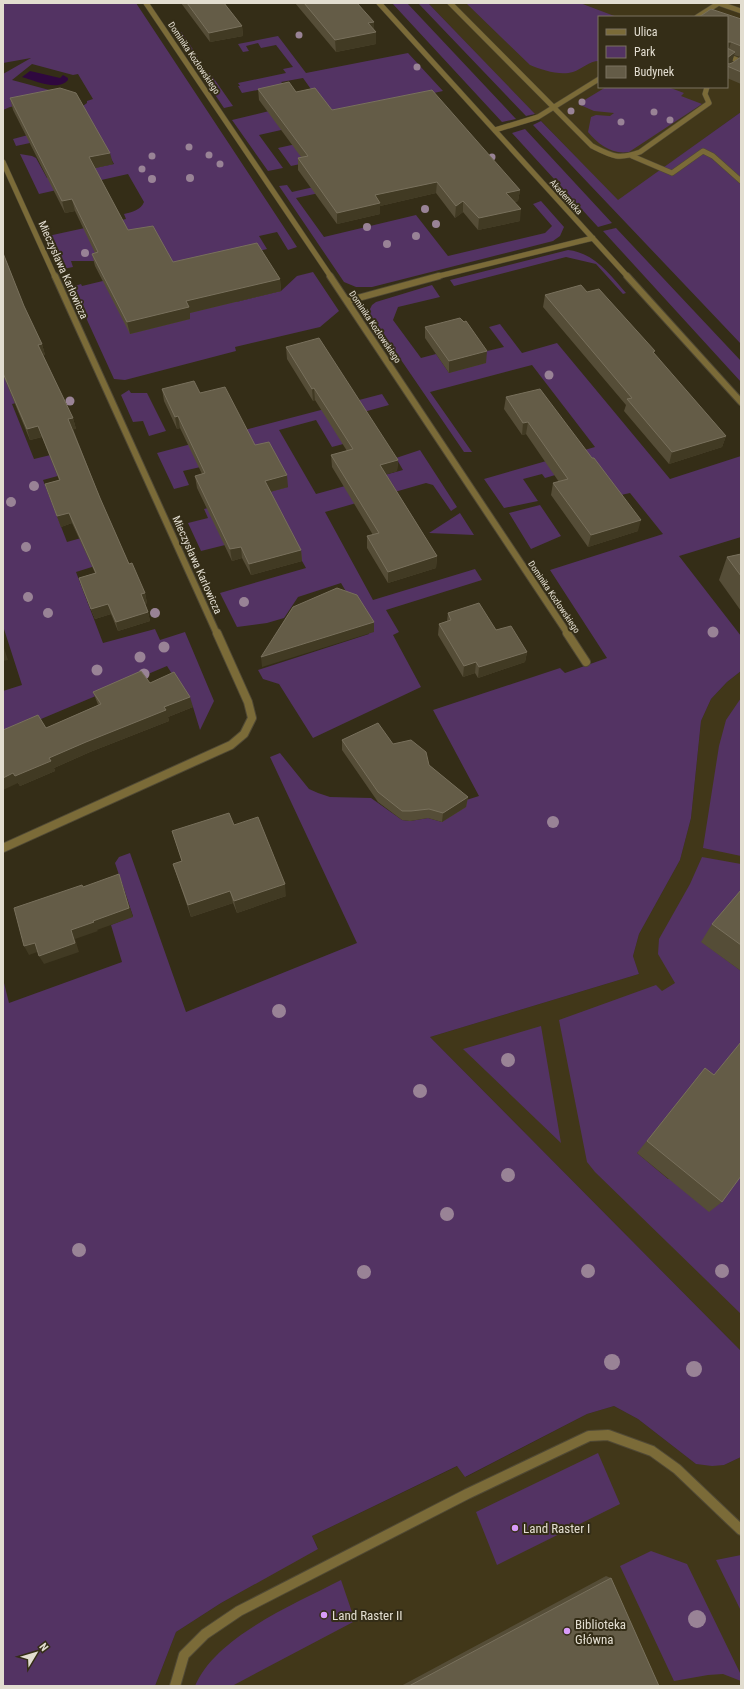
<svg xmlns="http://www.w3.org/2000/svg" width="744" height="1689" viewBox="0 0 744 1689" font-family="'Roboto Condensed',sans-serif">
	<rect width="100%" height="100%" fill="#342d17"/>
	<!-- built -->
	<path fill="#413719" fill-rule="evenodd" d="M428,3H741V112L618,201ZM599,17H727V87H599Z
		M741,671V1351L430,1037L639,974L633,956L639,934L680,860L691,818L701,721L711,699L727,682Z
		M614,1406L638,1419L696,1464L724,1465L741,1457V1686H155L176,1632L221,1603L318,1548L312,1536L458,1466L466,1477L587,1414Z"/>
	<!-- green -->
	<path fill="#533363" d="M3,3H136L297,247L288,250L277,232L259,236L267,249L234,257L236,302L281,291L297,276L313,272L339,311L320,327L235,347L236,351L125,380L114,379L72,287L81,284L82,286L169,265L110,256L94,261H71L73,267L63,269L48,236L126,219L124,214C132,212 141,210 144,202L128,174L39,194L20,154L32,156L36,158L47,178L114,164L95,129L16,146L13,139L32,134L80,108L87,103V101L93,99L78,74L73,75L32,64L12,80L53,91L46,100L10,107L3,110V74L31,58L3,63Z
		M392,3H407L516,119L502,122Z
		M418,3H428L535,114L526,116Z
		M466,3H580L617,17H599V61C589,61 582,69 573,72C560,76 542,70 530,65Z
		M181,32L182,33L198,57L190,58L174,34Z
		M278,36L306,73L408,53L443,91L364,108L388,178L296,198L324,237L416,215L448,256L545,233L552,226L533,204L541,201L564,227L560,236L553,241L372,287H356L344,282L279,186L287,185L292,192L375,173L334,118L259,135L283,168L268,171L232,120L318,99L303,78L281,82L284,85L242,93L238,86H240L238,83L286,73L283,69L293,67L276,45L261,48L258,43L246,46L249,51L243,52L238,44Z
		M210,73L233,106L224,108L201,74Z
		M606,87H668L684,93L681,96L702,104L629,152C612,155 598,144 588,132L591,117L596,115L610,116L614,113L594,111L578,104Z
		M741,112V344L533,125L541,121L618,200Z
		M525,129L612,223L598,227L512,133Z
		M332,136L305,163L291,166L278,148Z
		M616,228L741,361V382L603,231Z
		M568,250C595,253 609,274 626,293L623,294L596,264L566,257L454,286L450,280Z
		M432,285L440,297L398,307L393,320L421,358L436,354L449,373L479,353L504,347L489,327L500,324L522,353L557,343L670,479L741,456V537L679,556L741,636V671L727,682L711,699L701,721L691,818L680,860L639,934L633,956L639,974L430,1037L741,1351V1457L724,1465L712,1466L696,1464L638,1419L614,1406L587,1414L465,1477L457,1466L312,1536L318,1549L221,1603L176,1632L155,1686H3V979L9,1003L122,962L111,925L133,916L115,863L119,857L130,853L186,1012L357,943L270,757L280,753L309,789L318,793L330,797L371,798L402,820L410,821L428,818L442,822L460,802L479,796L433,710L560,668L565,673L607,658L550,570L663,534L630,493L612,497L579,468L545,478L542,474L523,479L538,501L504,508L484,479L595,447L532,365L430,392L472,452H464L371,316L369,311L372,305L376,302Z
		M39,369L50,395L12,404L34,459L67,451L76,471L43,480L67,542L102,532L114,560L76,572L103,643L155,629L160,640L185,632L214,701L200,730L193,707L167,666L3,735V691L22,685L3,626V377Z
		M129,390L131,393H147L166,431L149,436L143,421L133,422L121,395Z
		M382,394L389,405L360,413L347,443L332,447L316,420L279,430L316,494L403,470L396,458L420,450L457,507L451,511L433,485L426,483L325,512L373,600L475,569L482,580L386,610L399,632L393,635L421,687L313,738L279,684L263,679L258,670L369,634L354,605L341,583L298,597L284,618L267,623L237,627L220,593L306,568L302,561L225,545L201,551L188,523L208,518L204,509L288,487L205,466L183,471L189,485L174,489L157,453Z
		M540,505L561,536L531,549L509,513Z
		M460,513L474,535L429,533Z
		M741,698V856L703,848L719,746L726,720Z
		M702,857L741,864V896L702,942L741,971V1042L710,1081L637,1153L668,1179L737,1175L741,1179V1314L595,1172L587,1162L559,1020L656,985L662,991L675,983L658,954L659,939L690,884Z
		M541,1026L561,1143L463,1049Z
		M598,1453L620,1504L497,1565L476,1512Z
		M651,1551L687,1564L741,1675V1681L723,1674L708,1675L674,1681L620,1566Z
		M741,1555V1611L716,1560Z
		M341,1580L355,1621L232,1686H195C216,1636 295,1604 341,1580Z"/>
	<!-- water -->
	<path fill="#2f083f" d="M30,71L60,78L63,75L68,78V80C58,92 34,80 22,77Z"/>
	<g fill="none" stroke-linecap="round" stroke-linejoin="round">
		<defs>
			<path id="service-far1" d="M450,3L592,146C612,156 618,160 640,152L709,103L705,94L707,87
				M718,3L741,11
				M697,17L719,3
				M727,56L740,61L727,71
				M495,130L538,117L599,79
				M632,156L672,173L703,151L713,156L741,181"/>
			<path id="service" d="M175,1686L184,1655L205,1634L239,1611L467,1494L589,1436L608,1435L652,1451L677,1469L741,1530"/>
			<path id="minor-far2" d="M146,3L331,277
				M379,3L628,277
				M3,162L55,277
				M435,277L593,238"/>
			<path id="minor-far1" d="M55,276L217,634
				M330,276L568,634
				M627,276L741,402
				M347,301L439,276"/>
			<path id="minor" d="M567,633L586,662
				M3,848L231,745L244,734L252,718L248,702L217,633"/>
		</defs>
		<!-- service-far1 casing -->
		<use href="#service-far1" stroke="#504935" stroke-width="6"/>
		<!-- service casing -->
		<use href="#service" stroke="#504935" stroke-width="12"/>
		<!-- minor-far2 casing -->
		<use href="#minor-far2" stroke="#504935" stroke-width="6"/>
		<!-- minor-far1 casing -->
		<use href="#minor-far1" stroke="#504935" stroke-width="8"/>
		<!-- minor casing -->
		<use href="#minor" stroke="#504935" stroke-width="10"/>
		<!-- service-far1 -->
		<use href="#service-far1" stroke="#7b6b38" stroke-width="5"/>
		<!-- service -->
		<use href="#service" stroke="#7b6b38" stroke-width="10"/>
		<!-- minor-far2 -->
		<use href="#minor-far2" stroke="#7b6b38" stroke-width="5"/>
		<!-- minor-far1 -->
		<use href="#minor-far1" stroke="#7b6b38" stroke-width="6"/>
		<!-- minor -->
		<use href="#minor" stroke="#7b6b38" stroke-width="8"/>
	</g>
	<!-- trees -->
	<g fill="#998396">
		<circle cx="299" cy="35" r="3.5"/>
		<circle cx="417" cy="67" r="3.5"/>
		<circle cx="582" cy="102" r="3.5"/>
		<circle cx="571" cy="111" r="3.5"/>
		<circle cx="654" cy="112" r="3.5"/>
		<circle cx="670" cy="120" r="3.5"/>
		<circle cx="621" cy="122" r="3.5"/>
		<circle cx="189" cy="147" r="3.5"/>
		<circle cx="209" cy="155" r="3.5"/>
		<circle cx="152" cy="156" r="3.5"/>
		<circle cx="492" cy="157" r="3.5"/>
		<circle cx="220" cy="164" r="3.5"/>
		<circle cx="142" cy="169" r="3.5"/>
		<circle cx="190" cy="178" r="4"/>
		<circle cx="152" cy="179" r="4"/>
		<circle cx="425" cy="209" r="4"/>
		<circle cx="436" cy="224" r="4"/>
		<circle cx="367" cy="227" r="4"/>
		<circle cx="416" cy="236" r="4"/>
		<circle cx="387" cy="244" r="4"/>
		<circle cx="85" cy="253" r="4"/>
		<circle cx="549" cy="375" r="4.5"/>
		<circle cx="70" cy="401" r="4.5"/>
		<circle cx="34" cy="486" r="5"/>
		<circle cx="11" cy="502" r="5"/>
		<circle cx="26" cy="547" r="5"/>
		<circle cx="28" cy="597" r="5"/>
		<circle cx="244" cy="602" r="5"/>
		<circle cx="48" cy="613" r="5"/>
		<circle cx="155" cy="613" r="5"/>
		<circle cx="713" cy="632" r="5.5"/>
		<circle cx="164" cy="647" r="5.5"/>
		<circle cx="140" cy="657" r="5.5"/>
		<circle cx="97" cy="670" r="5.5"/>
		<circle cx="144" cy="674" r="5.5"/>
		<circle cx="553" cy="822" r="6"/>
		<circle cx="279" cy="1011" r="7"/>
		<circle cx="508" cy="1060" r="7"/>
		<circle cx="420" cy="1091" r="7"/>
		<circle cx="508" cy="1175" r="7"/>
		<circle cx="447" cy="1214" r="7"/>
		<circle cx="79" cy="1250" r="7"/>
		<circle cx="588" cy="1271" r="7"/>
		<circle cx="722" cy="1271" r="7"/>
		<circle cx="364" cy="1272" r="7"/>
		<circle cx="612" cy="1362" r="8"/>
		<circle cx="694" cy="1369" r="8"/>
		<circle cx="697" cy="1619" r="9"/>
	</g>
	<!-- wall -->
	<path fill="#554d37" fill-rule="evenodd" d="M181,3H224L242,26L243,36L210,42Z
		M295,3H357L376,44L336,52Z
		M727,17L741,19V84L727,78ZM734,55L740,57L732,63L730,64L732,62Z
		M258,89L296,92L332,110L520,190L518,201L515,202L520,221L478,230L463,212L455,218L436,193L380,206V214L337,224L298,170V158L301,157L259,100Z
		M10,98L113,164L95,168L128,230L173,262L280,279L281,291L190,313V319L130,334L95,266L92,254L95,253L75,211L65,213L13,110Z
		M3,253L24,306L42,344L45,355H43L73,418L76,429H73L100,498L129,564L145,593L147,603L145,604L148,612L150,621L118,631L111,614L95,619L82,588L79,578L95,573L72,523L61,527L45,484L59,480L42,437L30,440L3,375Z
		M587,292L654,354L726,436L722,447L669,464L624,411L626,405L543,307L545,295Z
		M425,327L486,363L449,373L425,338Z
		M286,347L398,460L397,471L386,474L437,556L436,568L388,583L367,548V536L373,535L332,467L331,455L347,451L315,400L313,401L287,359Z
		M162,389L200,393L255,445L288,487L270,492L301,550L302,561L251,575L242,558L232,561L197,488L195,476L202,474L180,428L177,429L164,401Z
		M506,397L638,531L588,547L551,495L553,483L559,482L526,434L522,435L504,409Z
		M741,554V611L719,580L727,557Z
		M448,613L496,630L527,652L525,662L478,678L475,673L463,677L438,635L439,624L447,621Z
		M150,683L193,707L168,717L169,721L90,752L54,768L55,771L20,786L18,783L46,728L98,705L97,702L93,692Z
		M342,740L393,744L429,765L468,797L466,807L442,822L428,818L410,821L402,820L378,802L342,750Z
		M234,825L286,896L237,913L233,903L191,917L173,864L182,861L172,831Z
		M741,890V971L701,942L712,924Z
		M705,1068L714,1075L722,1202L709,1212L637,1153Z
		M606,1576L611,1578L659,1686H401Z"/>
	<!-- shaded-wall -->
	<path fill="#413a23" d="M374,22V33L376,32V44L336,52L335,40L368,23Z
		M242,26L243,36L210,42L209,33Z
		M727,42H731L728,52H727Z
		M735,52L732,62L727,66V58Z
		M110,153L113,164L91,169L89,157Z
		M437,182L436,193L380,206V214L337,224V213L375,195Z
		M520,190L518,201L505,205L506,193Z
		M72,199L75,211L65,213L62,201Z
		M463,201V212L455,218L456,206Z
		M521,209L520,221L478,230L479,218Z
		M280,279L281,291L190,313V319L130,334L127,322L186,301Z
		M42,344L45,355L41,356L38,345Z
		M487,351L486,363L449,373V361Z
		M314,388L315,400L313,401L312,389Z
		M178,416L180,428L177,429L175,417Z
		M73,418L76,429L71,430L68,419Z
		M528,422L526,434L522,435L523,423Z
		M38,426L42,437L30,440L27,429Z
		M726,436L722,447L669,464L672,452Z
		M398,460L397,471L380,476V465Z
		M287,475L288,487L266,493L265,481Z
		M69,513L72,523L61,527L57,516Z
		M641,520L638,531L588,547L591,535Z
		M241,547L242,558L232,561L230,549Z
		M301,550L302,561L251,575L249,564Z
		M437,556L436,568L388,583V572Z
		M145,593L147,603L143,604L141,594Z
		M108,604L111,614L95,619L91,609Z
		M148,612L150,621L118,631L116,622Z
		M374,622V632L262,667L261,657Z
		M3,645L8,660L3,661Z
		M527,652L525,662L478,678L479,667Z
		M476,662L475,673L463,677L464,666Z
		M190,697L193,707L168,717L169,721L90,752L54,768L55,771L20,786L18,783L3,790V778L49,758L164,707Z
		M468,797L466,807L442,822L443,813Z
		M119,874L122,883L133,917L97,930L98,931L75,939L79,952L44,964L39,956L71,930L93,921Z
		M285,884L286,896L237,913L234,901Z
		M230,891L233,903L191,917L188,905Z
		M35,943L40,951L29,955L24,946Z"/>
	<!-- building -->
	<path fill="#645c47" stroke="#78705c" d="M187,3H224L242,26L209,33Z
		M304,3H357L374,22L368,23L376,32L335,40Z
		M711,9L741,19V46L731,42H727V44V17H699Z
		M727,48L735,52L727,58Z
		M741,57V72L727,66V63L729,64L732,63Z
		M289,82L296,92L315,88L332,110L432,90L520,190L506,193L521,209L479,218L463,201L456,206L437,182L375,195L380,203L337,213L298,158L308,156L258,89Z
		M60,88L76,93L110,153L89,157L128,230L153,226L173,262L257,243L280,279L186,301L189,307L127,322L92,254L98,252L72,199L62,201L10,98Z
		M3,253L24,306L42,344L38,345L73,418L68,419L100,498L129,564L132,563L145,593L141,594L148,612L116,622L108,604L91,609L79,578L96,573L69,513L57,516L45,484L60,480L38,426L27,429L3,373Z
		M581,285L587,292L599,289L655,351L653,352L726,436L672,452L627,399L632,398L545,295Z
		M460,318L464,322L466,321L487,351L449,361L425,327Z
		M319,338L398,460L380,465L437,556L388,572L367,536L379,533L331,455L353,449L314,388L312,389L286,347Z
		M194,381L200,393L225,387L255,445L269,442L287,475L265,481L301,550L249,564L241,547L230,549L195,476L205,473L178,416L175,417L162,389Z
		M540,389L592,458H594L641,520L591,535L553,483L568,479L528,422L523,423L506,397Z
		M741,554V576L727,557Z
		M337,588L357,595L374,622L261,657L293,607Z
		M479,603L496,630L511,626L527,652L479,667L476,662L464,666L439,624L451,620L448,613Z
		M141,671L150,683L174,672L190,697L164,707L166,710L86,742L49,758L51,761L15,776L13,773L3,778V730L38,715L46,728L101,704L93,692Z
		M378,723L393,744L411,740L426,752L429,765L468,797L443,813L429,809L411,811H402L378,792L342,740Z
		M229,813L234,825L258,817L285,884L234,901L230,891L188,905L173,864L182,861L172,831Z
		M119,874L129,908L93,921L94,922L71,930L75,943L39,956L35,943L24,946L14,908L82,885L83,887Z
		M741,890V945L712,924Z
		M741,1042V1176L722,1202L647,1141L705,1068L714,1075Z
		M611,1578L659,1686H409Z"/>
	<!-- markers -->
	<g fill="#d89bf8" stroke="#342d17" stroke-width="1.5">
		<circle cx="515" cy="1528" r="4"/>
		<circle cx="324" cy="1615" r="4"/>
		<circle cx="567" cy="1631" r="4"/>
	</g>
	<g text-anchor="middle" dominant-baseline="central" stroke-width="4" stroke-linejoin="round" paint-order="stroke">
		<!-- far-street labels -->
		<g font-size="9" fill="#e2ddd0" stroke="#342d17">
			<text transform="translate(194 58) rotate(56)">Dominika Kozłowskiego</text>
			<text transform="translate(566 197) rotate(48)">Akademicka</text>
			<text transform="translate(375 327) rotate(56)">Dominika Kozłowskiego</text>
			<text transform="translate(554 597) rotate(56)">Dominika Kozłowskiego</text>
		</g>
		<!-- street labels -->
		<g font-size="11" fill="#e2ddd0" stroke="#342d17">
			<text transform="translate(63 270) rotate(66)">Mieczysława Karłowicza</text>
			<text transform="translate(197 565) rotate(66)">Mieczysława Karłowicza</text>
		</g>
		<!-- near-poi labels -->
		<g font-size="13" fill="#e2ddd0" stroke="#342d17" text-anchor="start">
			<text x="523" y="1528">Land Raster I</text>
			<text x="332" y="1615">Land Raster II</text>
			<text x="575" y="1624">Biblioteka<tspan x="575" dy="15">Główna</tspan></text>
		</g>
	</g>
	<!-- border -->
	<rect width="744" height="1689" fill="none" stroke="#e2ddd0" stroke-width="8"/>
	<!-- legend -->
	<rect x="598" y="16" width="130" height="72" fill="#342d17" stroke="#7a7361"/>
	<rect x="606" y="29" width="20" height="6" fill="#7b6b38" stroke="#7a7361"/>
	<text x="634" y="36" font-size="12" fill="#e2ddd0">Ulica</text>
	<rect x="606" y="46" width="20" height="12" fill="#533363" stroke="#7a7361"/>
	<text x="634" y="56" font-size="12" fill="#e2ddd0">Park</text>
	<rect x="606" y="66" width="20" height="12" fill="#645c47" stroke="#7a7361"/>
	<text x="634" y="76" font-size="12" fill="#e2ddd0">Budynek</text>
	<!-- north arrow -->
	<g transform="translate(36 1653) rotate(52)" stroke="#342d17" stroke-width="3" paint-order="stroke">
	<path d="M0-3L7 15L0 10L-7 15Z" fill="#e2ddd0"/>
	<text y="-6" font-size="11" font-weight="bold" text-anchor="middle" fill="#e2ddd0">N</text>
	</g>
</svg>
